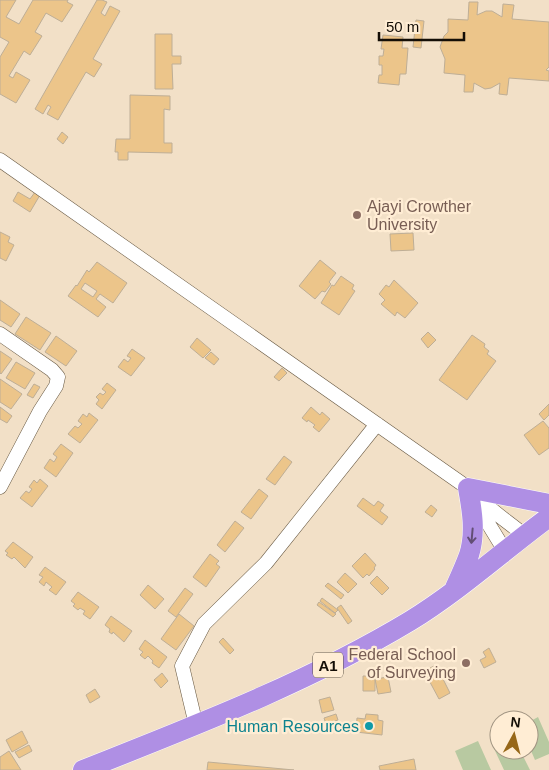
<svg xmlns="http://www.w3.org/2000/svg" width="549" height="770" viewBox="0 0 549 770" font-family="Helvetica,sans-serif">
	<rect width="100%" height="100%" fill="#f2e0c7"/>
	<!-- green -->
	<path fill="#b8c9a1" d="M538,717L549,742V754L535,760L529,746V722Z
		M499,736V750H520L530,770H504L490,740Z
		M478,741L491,770H463L455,751Z"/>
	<!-- building -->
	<path fill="#ecc58a" stroke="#beae96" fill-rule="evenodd" d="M0,0H16L6,17L19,24L33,0H68L67,2L73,5L62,22L46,13L35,32L42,36L30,55L24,51L9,76L13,78L16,72L30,80L16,103L0,94V57L9,42L0,37Z
		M97,0H102L107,2L101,13L105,16L110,6L120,11L93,59L102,64L94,77L86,72L58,120L47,114L51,107L48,105L43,114L35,109Z
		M469,2H478L477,15L486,11H492L502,17L503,4L514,5L512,19L549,22V67L546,70L549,71V81L509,78L507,95L499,94L500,83L491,88L485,89L474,83L473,92H464L465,75L444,73L445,59L440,47L444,36L448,32V19L468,20Z
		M416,20L424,21L421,48L413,47Z
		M155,34H172V56H181V64H172L173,89H155Z
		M383,35L403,37L402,48H408L406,74H400L399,85L378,83L379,75H382V65H379V56H383L384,49H381Z
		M130,95L170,96V110L164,109V143H172V153L128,152V160H118V152H115L116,139H130Z
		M62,132L68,137L63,144L57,139Z
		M18,192L30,199L35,192L40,195L30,212L13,201Z
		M0,232L10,237L8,242L14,245L6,261L0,258Z
		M413,233L414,250L391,251L390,234Z
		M320,260L336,273L329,282L331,284L325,292L322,291L315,299L299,286Z
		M97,262L127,283L113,303L100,294L96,299L106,307L98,317L68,296L76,285L77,286L87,270L89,272ZM85,283L97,291L93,297L81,289Z
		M341,276L354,285L352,289L355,291L339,315L321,303L332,285L334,286Z
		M394,280L418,303L405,318L397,312L395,316L381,304L385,300L379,294L386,285L389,287Z
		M0,300L20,314L11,327L0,320Z
		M26,317L51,333L40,350L15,334Z
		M428,332L436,340L428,348L421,339Z
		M472,335L485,344L484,347L489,351L487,354L496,361L467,400L439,380Z
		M56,336L77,351L66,366L45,352Z
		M197,338L211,350L203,358L190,347Z
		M132,349L145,358L131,376L118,367L124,359L128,362L131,358L127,356Z
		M0,351L12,359L1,374L0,373Z
		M211,352L219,359L214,365L205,358Z
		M16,362L35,373L25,389L6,378Z
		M282,368L287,373L279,381L274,377Z
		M0,379L22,394L11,409L0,402Z
		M107,383L116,390L102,409L96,404L99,400L96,397L100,393L103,395L106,392L102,389Z
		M34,384L40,387L33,398L27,395Z
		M549,404V415L544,420L539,414Z
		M0,407L12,416L7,423L0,419Z
		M311,407L320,415L322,412L330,419L319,432L313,427L315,425L308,420L307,422L302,418Z
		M89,413L98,420L80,443L68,434L75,426L78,428L82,424L78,421L83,414L87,417Z
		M543,421L549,428V448L539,455L524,435Z
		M61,444L73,453L56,477L44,468L50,459L54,462L57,457L53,454Z
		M284,456L292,462L275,485L266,479Z
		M40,479L48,486L32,507L20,498L26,491L29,493L32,489L29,487L34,480L37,483Z
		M259,489L268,496L251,519L241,512Z
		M363,498L374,506L378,501L384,505L380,511L388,517L382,525L357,506Z
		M431,505L437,510L432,517L425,512Z
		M235,521L244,528L225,552L217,545Z
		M13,542L33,557L25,568L14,557L12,559L6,555L8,553L5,551Z
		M365,553L376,565L374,568L375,569L369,576L367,574L363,578L352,566Z
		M210,554L219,561L216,564L220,567L206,587L193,577Z
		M45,567L66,582L56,595L49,590L52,587L46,582L44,586L39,582L43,577L39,575Z
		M345,573L357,584L348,593L337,582Z
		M377,576L389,588L382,595L370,583Z
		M328,583L344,595L341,599L325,586Z
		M148,585L164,599L155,609L140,595Z
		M185,588L193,594L176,617L168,611Z
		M78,592L99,607L90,619L83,614L85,611L80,608L78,610L73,606L75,604L71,601Z
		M322,598L338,610L335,613L320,601Z
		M319,602L336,614L333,617L317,605Z
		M341,605L352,621L348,624L337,608Z
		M179,614L194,626L176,650L161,639Z
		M111,616L132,631L124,642L113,632L112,634L109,632L110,629L105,625Z
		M223,638L234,650L230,654L219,642Z
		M145,640L167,657L159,668L152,663L153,661L148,656L145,659L140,655L143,652L139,649Z
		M489,648L496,662L484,668L480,660L486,657L483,652Z
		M436,665L450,693L439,699L424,671Z
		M162,673L168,681L161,688L154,680Z
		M363,676H375V691H363Z
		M388,677L391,692L378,694L375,679Z
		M95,689L100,697L90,703L86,695Z
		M330,697L334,710L322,713L319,700Z
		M336,714L338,720L326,724L324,718Z
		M366,714L378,715V720L383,721L382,735L356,732L357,718L365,719Z
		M22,731L28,743L12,752L6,740Z
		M29,745L32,751L19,758L15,752Z
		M9,751L21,770H0V757Z
		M414,759L416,770H380L379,766Z
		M208,762L294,770H207Z"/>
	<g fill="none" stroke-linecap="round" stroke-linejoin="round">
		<defs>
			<path id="minor" d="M0,160L468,488C484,506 506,520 524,535
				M0,334L52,370L58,377L56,386L40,411L0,487
				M481,502L483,515L505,551
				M196,725L182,666L204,624L266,563L377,424"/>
			<path id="highway" d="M455,588C460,577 465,566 469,555C476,533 472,510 468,488L549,504
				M83,770C194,726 307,683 410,621C459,591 503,551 549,517"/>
		</defs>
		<!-- minor casing -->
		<use href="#minor" stroke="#685943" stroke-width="15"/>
		<!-- highway casing -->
		<use href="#highway" stroke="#fff" stroke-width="21"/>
		<!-- minor -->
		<use href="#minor" stroke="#fff" stroke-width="14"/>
		<!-- highway -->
		<use href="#highway" stroke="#af8fe4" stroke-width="20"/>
	</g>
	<!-- one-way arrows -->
	<defs><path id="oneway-shaft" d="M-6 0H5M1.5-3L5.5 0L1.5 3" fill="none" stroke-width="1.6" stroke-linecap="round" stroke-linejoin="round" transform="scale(1.25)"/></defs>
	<use stroke="#624e75" href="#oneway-shaft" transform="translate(472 536) rotate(95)"/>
	<!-- markers -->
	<g fill="#8d6e63" stroke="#ffedd4" stroke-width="2">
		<circle cx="357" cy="215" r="5"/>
		<circle cx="466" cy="663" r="5"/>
	</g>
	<circle fill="#0f9aa8" stroke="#ffedd4" stroke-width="2" cx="369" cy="726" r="5"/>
	<g text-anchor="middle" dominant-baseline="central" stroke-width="4.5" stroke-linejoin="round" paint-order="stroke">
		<!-- shield labels -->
		<rect fill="#ffedd4" stroke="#5a5144" stroke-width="1" x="313" y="652.5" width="30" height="25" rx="4"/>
		<g font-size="15" font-weight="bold" fill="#140e06">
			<text x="328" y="665">A1</text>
		</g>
		<!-- education labels -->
		<g font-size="16" fill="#785e54" stroke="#ffedd4" text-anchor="start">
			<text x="367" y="206">Ajayi Crowther<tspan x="367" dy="18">University</tspan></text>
			<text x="456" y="654" text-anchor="end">Federal School<tspan x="456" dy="18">of Surveying</tspan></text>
		</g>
		<!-- culture labels -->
		<g font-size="16" fill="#0d838f" stroke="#ffedd4" text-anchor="end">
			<text x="359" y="726">Human Resources</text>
		</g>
	</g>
	<!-- north arrow -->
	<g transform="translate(514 735) rotate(7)"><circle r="24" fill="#ffedd4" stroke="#a19482"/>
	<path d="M0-4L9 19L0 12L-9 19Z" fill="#976718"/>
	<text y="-8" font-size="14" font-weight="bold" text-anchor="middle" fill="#140e06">N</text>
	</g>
	<!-- scale -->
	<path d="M379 32v8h85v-8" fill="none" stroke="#140e06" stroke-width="2.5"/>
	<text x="386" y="32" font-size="15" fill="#140e06" stroke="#ffedd4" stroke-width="4" paint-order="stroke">50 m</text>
</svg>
